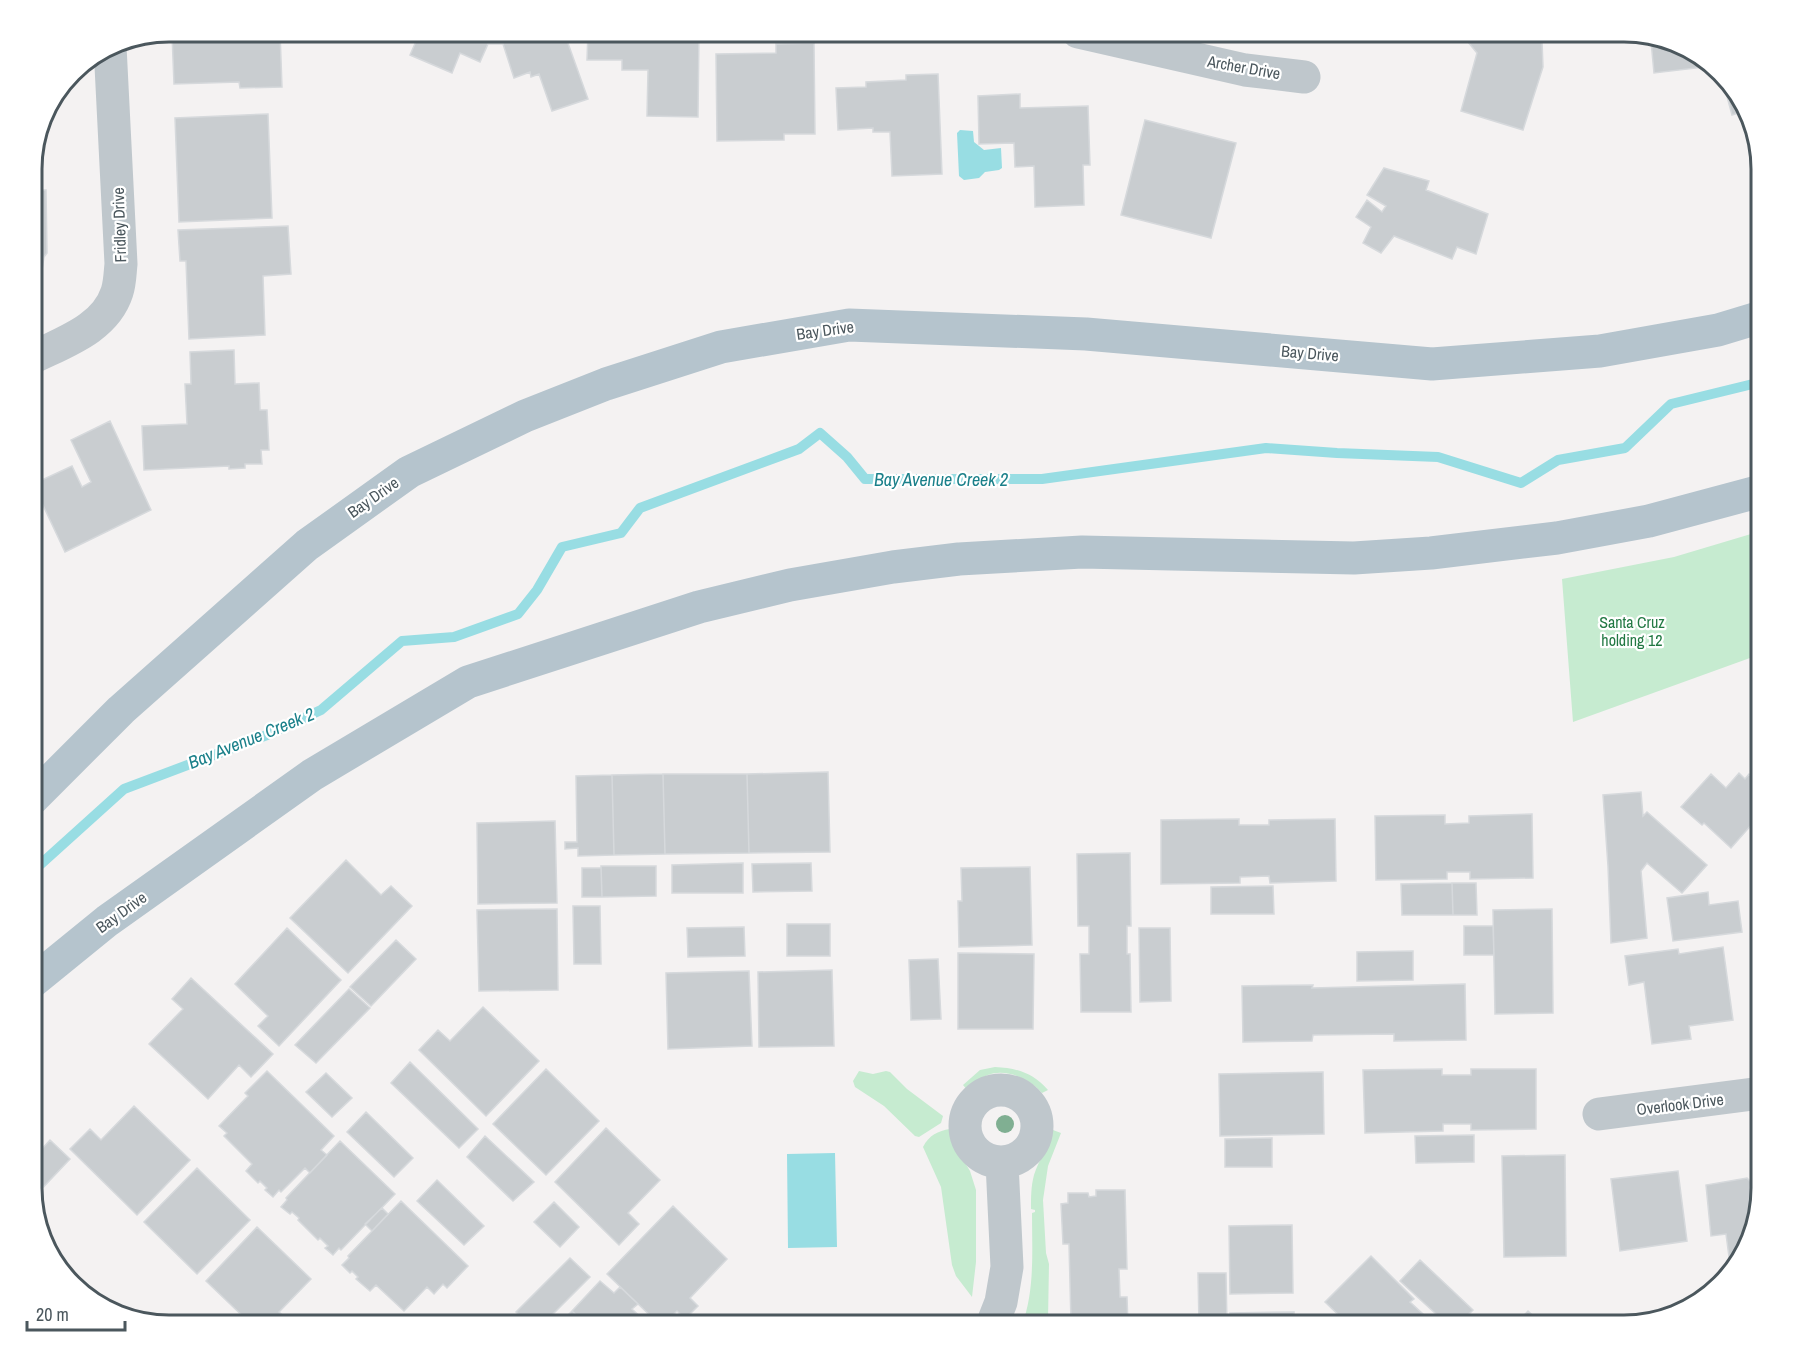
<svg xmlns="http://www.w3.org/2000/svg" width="1793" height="1357" viewBox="0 0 1793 1357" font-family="'Archivo Narrow',sans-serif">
	<rect width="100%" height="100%" fill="#f4f2f2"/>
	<!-- green -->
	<path fill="#c6ebd0" d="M1761,531V654L1573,722L1562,579L1674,557Z
		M995,1067C1017,1068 1033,1073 1048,1090L1042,1093C1030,1079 1006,1068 988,1075C980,1078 974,1085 968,1091L963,1085L980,1070Z
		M859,1071L873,1074L886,1071L890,1072L907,1089L943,1116L941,1123L919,1137L915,1136L884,1106L855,1087L853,1081Z
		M950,1129L952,1141L970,1171L976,1190V1262L972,1297L956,1276L952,1265L941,1187L923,1147C929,1135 938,1131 950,1129Z
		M1053,1130L1061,1133L1048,1166L1043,1200L1046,1253L1049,1264L1048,1320L1045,1325H1022C1035,1290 1032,1251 1032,1213L1035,1212V1210L1031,1209C1031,1197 1031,1186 1034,1175C1039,1159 1049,1147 1053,1130Z"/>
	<!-- water -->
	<path fill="#98dde3" d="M960,130L973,131L974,142L984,150L1001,148L1002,168L999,170L985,172L979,178L964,180L959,176L957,133Z
		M835,1153L837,1247L788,1248L787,1154Z"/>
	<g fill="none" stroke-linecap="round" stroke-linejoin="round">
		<!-- stream -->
		<path stroke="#98dde3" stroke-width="10" d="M32,872L124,789L267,735L321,710L402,641L454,637L518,614L537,590L562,547L621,533L640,508L799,449L820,433L847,457L865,479H1042L1266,448L1337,453L1438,457L1521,483L1558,460L1625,448L1671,404L1761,382"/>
	</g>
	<!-- building -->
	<path fill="#c9cdd0" stroke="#d6d9dc" stroke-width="1.5" d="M236,32H280L282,87L240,88L239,82L174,84L172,34Z
		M420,32H564L588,99L552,111L539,74L531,77L530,72L514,78L503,44H488L480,62L460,53L452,73L410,55Z
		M588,32H699L698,117L647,116L648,70H622V60H587Z
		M1422,32H1526L1534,42L1542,41L1543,67L1523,130L1461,111L1477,53L1468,42L1422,41Z
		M1651,41L1708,60L1713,66L1654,73Z
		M814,43L815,134H784V140L717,141L716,54L776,53V44Z
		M938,74L942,174L892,176L890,132H873V128L838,130L836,88L866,87V82L906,80V75Z
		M1722,78L1747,108L1748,110L1732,115Z
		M1020,94V108L1088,106L1090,165H1083L1084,205L1035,207L1034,166L1015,167L1014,143L979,144L978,96Z
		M268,114L272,218L179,222L175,118Z
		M1145,120L1236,143L1211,238L1121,215Z
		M1384,168L1429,181L1426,190L1488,214L1476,254L1457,247L1452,259L1394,236L1381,253L1363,243L1371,227L1356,217L1367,200L1382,212L1386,206L1367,195Z
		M32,190H46L47,253L44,257L41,276L32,284Z
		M288,226L291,274L263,276L265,335L189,339L186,261H180L178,230Z
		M234,350L235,384L259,383L260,410H267L269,450H261L262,464H245V468L229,469V466L144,470L142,426L187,424L185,384H191L190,352Z
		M110,421L151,510L65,552L33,484L72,466L82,487L91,482L71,440Z
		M828,772L830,852L749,853L747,774Z
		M1739,773L1745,779L1749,774L1761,785V814L1731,848L1704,823L1702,825L1681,807L1711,774L1726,788Z
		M663,774H747L749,853L665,854Z
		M663,774L665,854L614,855L612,775Z
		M612,775L614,855L578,856V848L565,849V842H577L576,776Z
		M1641,792L1643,816L1647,812L1707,865L1682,893L1647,863L1641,871L1647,938L1611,943L1608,866L1603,795Z
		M1532,814L1533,878L1470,879V872H1447V879L1376,880L1375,816L1445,815V824L1469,823V816Z
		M1239,819V825H1269V820L1335,819L1336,881L1270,883L1269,876L1240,877V883L1161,884V820Z
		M555,821L557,903L478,904L477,823Z
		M1130,853L1131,926H1127V954H1130L1131,1012H1081L1080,954H1089V926H1078L1077,854Z
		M346,860L381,895L391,886L412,906L348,973L290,918Z
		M743,863V893H672V865Z
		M811,863L812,891L753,892L752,864Z
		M601,866H656V896L602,897Z
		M1030,867L1032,945L959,947L958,901H962L961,868Z
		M582,868H601L602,897H582Z
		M1452,883H1476L1477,915H1453Z
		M1452,883L1453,915H1402L1401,884Z
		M1273,886L1274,914H1211V887Z
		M1708,892L1709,905L1738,901L1742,932L1673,941L1667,898Z
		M573,906H600L601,964H574Z
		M557,909L558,990L479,991L477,910Z
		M1552,909L1553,1013L1495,1014L1493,910Z
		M787,924H830V956H787Z
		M1464,926H1493L1494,955H1464Z
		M744,927L745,956L688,957L687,928Z
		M287,928L341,980L279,1046L258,1026L268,1016L235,984Z
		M1139,928H1170L1171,1001L1140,1002Z
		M396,940L416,959L371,1006L350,987Z
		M1723,947L1733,1020L1689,1026L1691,1039L1652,1044L1644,982L1629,985L1625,956L1678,949L1679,954Z
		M1413,951V980L1357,981V952Z
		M958,953L1034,954L1033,1029H958Z
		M938,959L941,1019L911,1020L909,960Z
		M832,970L834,1046L759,1047L758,972Z
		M749,971L752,1046L668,1049L666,973Z
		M191,978L273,1054L251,1077L239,1065L208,1099L149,1044L183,1009L172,999Z
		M1465,984L1466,1040L1394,1041V1034L1313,1035L1312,1041L1243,1042L1242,986L1313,985L1312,988Z
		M349,989L370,1008L316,1063L295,1045Z
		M483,1007L539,1061L486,1116L419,1050L438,1030L450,1041Z
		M410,1062L478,1129L459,1148L391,1083Z
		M546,1069L599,1121L546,1175L493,1124Z
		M1442,1069V1075H1471V1069H1536V1129L1471,1130V1124H1443V1131L1365,1133L1363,1070Z
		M267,1071L334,1136L321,1150L327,1155L310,1173L305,1168L281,1192L279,1190L273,1197L265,1190L267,1188L260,1181L258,1183L246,1171L252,1164L224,1136L227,1133L219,1126L248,1096L245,1093Z
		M1323,1072L1324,1134L1220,1136L1219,1074Z
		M326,1073L352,1098L332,1117L306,1092Z
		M134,1106L190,1160L137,1215L70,1149L90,1129L101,1140Z
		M366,1112L413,1158L394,1177L347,1132Z
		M606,1128L660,1180L628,1213L639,1224L619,1245L555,1182Z
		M1474,1135V1162L1416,1163L1415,1136Z
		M485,1136L534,1182L513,1201L467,1157Z
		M1272,1138V1167H1225V1139Z
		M50,1140L70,1159L32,1199V1144L40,1151Z
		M340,1141L395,1194L341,1250L339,1248L333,1255L325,1248L328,1246L320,1238L318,1240L298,1220L299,1218L292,1212L290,1214L281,1207L287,1200L286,1198Z
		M1565,1155L1566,1256L1504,1257L1502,1156Z
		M197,1168L250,1220L197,1274L144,1222Z
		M1678,1171L1687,1241L1620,1251L1611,1179Z
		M1747,1178L1760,1191L1733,1271L1731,1272L1726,1234L1711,1236L1706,1185Z
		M437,1180L484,1226L464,1245L417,1201Z
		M1096,1190H1125L1127,1269H1119L1120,1297H1127L1128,1325H1061V1322H1071L1069,1244H1063L1061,1204L1068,1203V1193H1088L1089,1197L1096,1196Z
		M401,1201L468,1266L447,1288L443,1284L434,1294L427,1287L404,1311L376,1285L370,1291L356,1279L358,1277L352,1271L350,1273L342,1265L349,1258L348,1256Z
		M554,1202L579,1227L560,1247L534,1222Z
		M673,1206L727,1259L690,1298L698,1306L685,1319L677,1311L672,1316L679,1323L676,1325H660L607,1274Z
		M382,1208L388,1214L372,1231L365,1224Z
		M1292,1225L1293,1293L1230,1294L1229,1226Z
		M257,1227L311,1279L279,1312L291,1323L288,1325H252L206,1281Z
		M1371,1256L1414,1299L1410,1302L1435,1325H1349L1325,1302Z
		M570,1258L590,1277L542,1325H530L516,1312Z
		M1420,1260L1473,1310L1458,1325H1448L1400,1281Z
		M1198,1273H1226L1227,1325H1199Z
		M600,1281L614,1293L620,1287L638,1304L632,1309L649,1325H587L572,1311Z
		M572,1311L587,1325H558Z
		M1528,1311L1543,1325H1515Z
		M1294,1312V1325H1230V1313Z"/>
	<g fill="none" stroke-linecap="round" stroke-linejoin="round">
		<!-- minor -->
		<path stroke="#bfc7cc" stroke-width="33" d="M1078,32L1245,70L1304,77
			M32,358C64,342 105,329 117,292C120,283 120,273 121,264L110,46
			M965 1126a36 36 0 1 1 72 0a36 36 0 1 1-72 0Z
			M1599,1114L1761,1093
			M992,1325L1001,1302L1007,1267L1002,1163"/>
		<!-- major -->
		<path stroke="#b5c4cd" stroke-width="33" d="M32,799L121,710L307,545L409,472L525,416L606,384L721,347L849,325L1086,334L1432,364L1600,351L1718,330L1761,317
			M32,982L107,921L312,775L468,682L699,607L790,585L893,567L959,559L1082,552L1354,558L1431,553L1557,538L1649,521L1761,491"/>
	</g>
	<!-- trees -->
	<circle fill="#80af92" cx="1005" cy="1124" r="9"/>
	<g text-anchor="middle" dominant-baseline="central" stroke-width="4.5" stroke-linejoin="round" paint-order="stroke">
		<!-- street labels -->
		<g font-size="16" fill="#4b575d" stroke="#fff">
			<text transform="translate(1244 67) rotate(10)">Archer Drive</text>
			<text transform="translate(119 225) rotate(-92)">Fridley Drive</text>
			<text transform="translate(825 330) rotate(-8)">Bay Drive</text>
			<text transform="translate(1310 353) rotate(5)">Bay Drive</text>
			<text transform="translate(373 497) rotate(-35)">Bay Drive</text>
			<text transform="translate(121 912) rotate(-36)">Bay Drive</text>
			<text transform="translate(1680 1104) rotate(-7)">Overlook Drive</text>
		</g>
		<!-- park labels -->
		<g font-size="16" fill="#227843" stroke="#fff">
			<text x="1632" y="622">Santa Cruz<tspan x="1632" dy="18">holding 12</tspan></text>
		</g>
		<!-- water labels -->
		<g font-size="18" font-style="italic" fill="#1b808a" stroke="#fff">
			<text x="941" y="479">Bay Avenue Creek 2</text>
			<text transform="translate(251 738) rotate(-22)">Bay Avenue Creek 2</text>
		</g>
	</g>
	<!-- crop -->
	<path d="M0 0H1793V1357H0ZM169 42H1624A127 127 0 0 1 1751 169V1188A127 127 0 0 1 1624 1315H169A127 127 0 0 1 42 1188V169A127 127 0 0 1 169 42Z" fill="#fff" fill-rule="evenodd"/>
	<path fill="none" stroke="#4b575d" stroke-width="3" d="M169 42H1624A127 127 0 0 1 1751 169V1188A127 127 0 0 1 1624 1315H169A127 127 0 0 1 42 1188V169A127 127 0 0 1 169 42Z"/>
	<!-- scale -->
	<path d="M27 1321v9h98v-9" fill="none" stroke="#4b575d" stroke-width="3"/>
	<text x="36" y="1321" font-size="18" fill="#4b575d" stroke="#ffffff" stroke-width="4.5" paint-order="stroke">20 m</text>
</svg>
